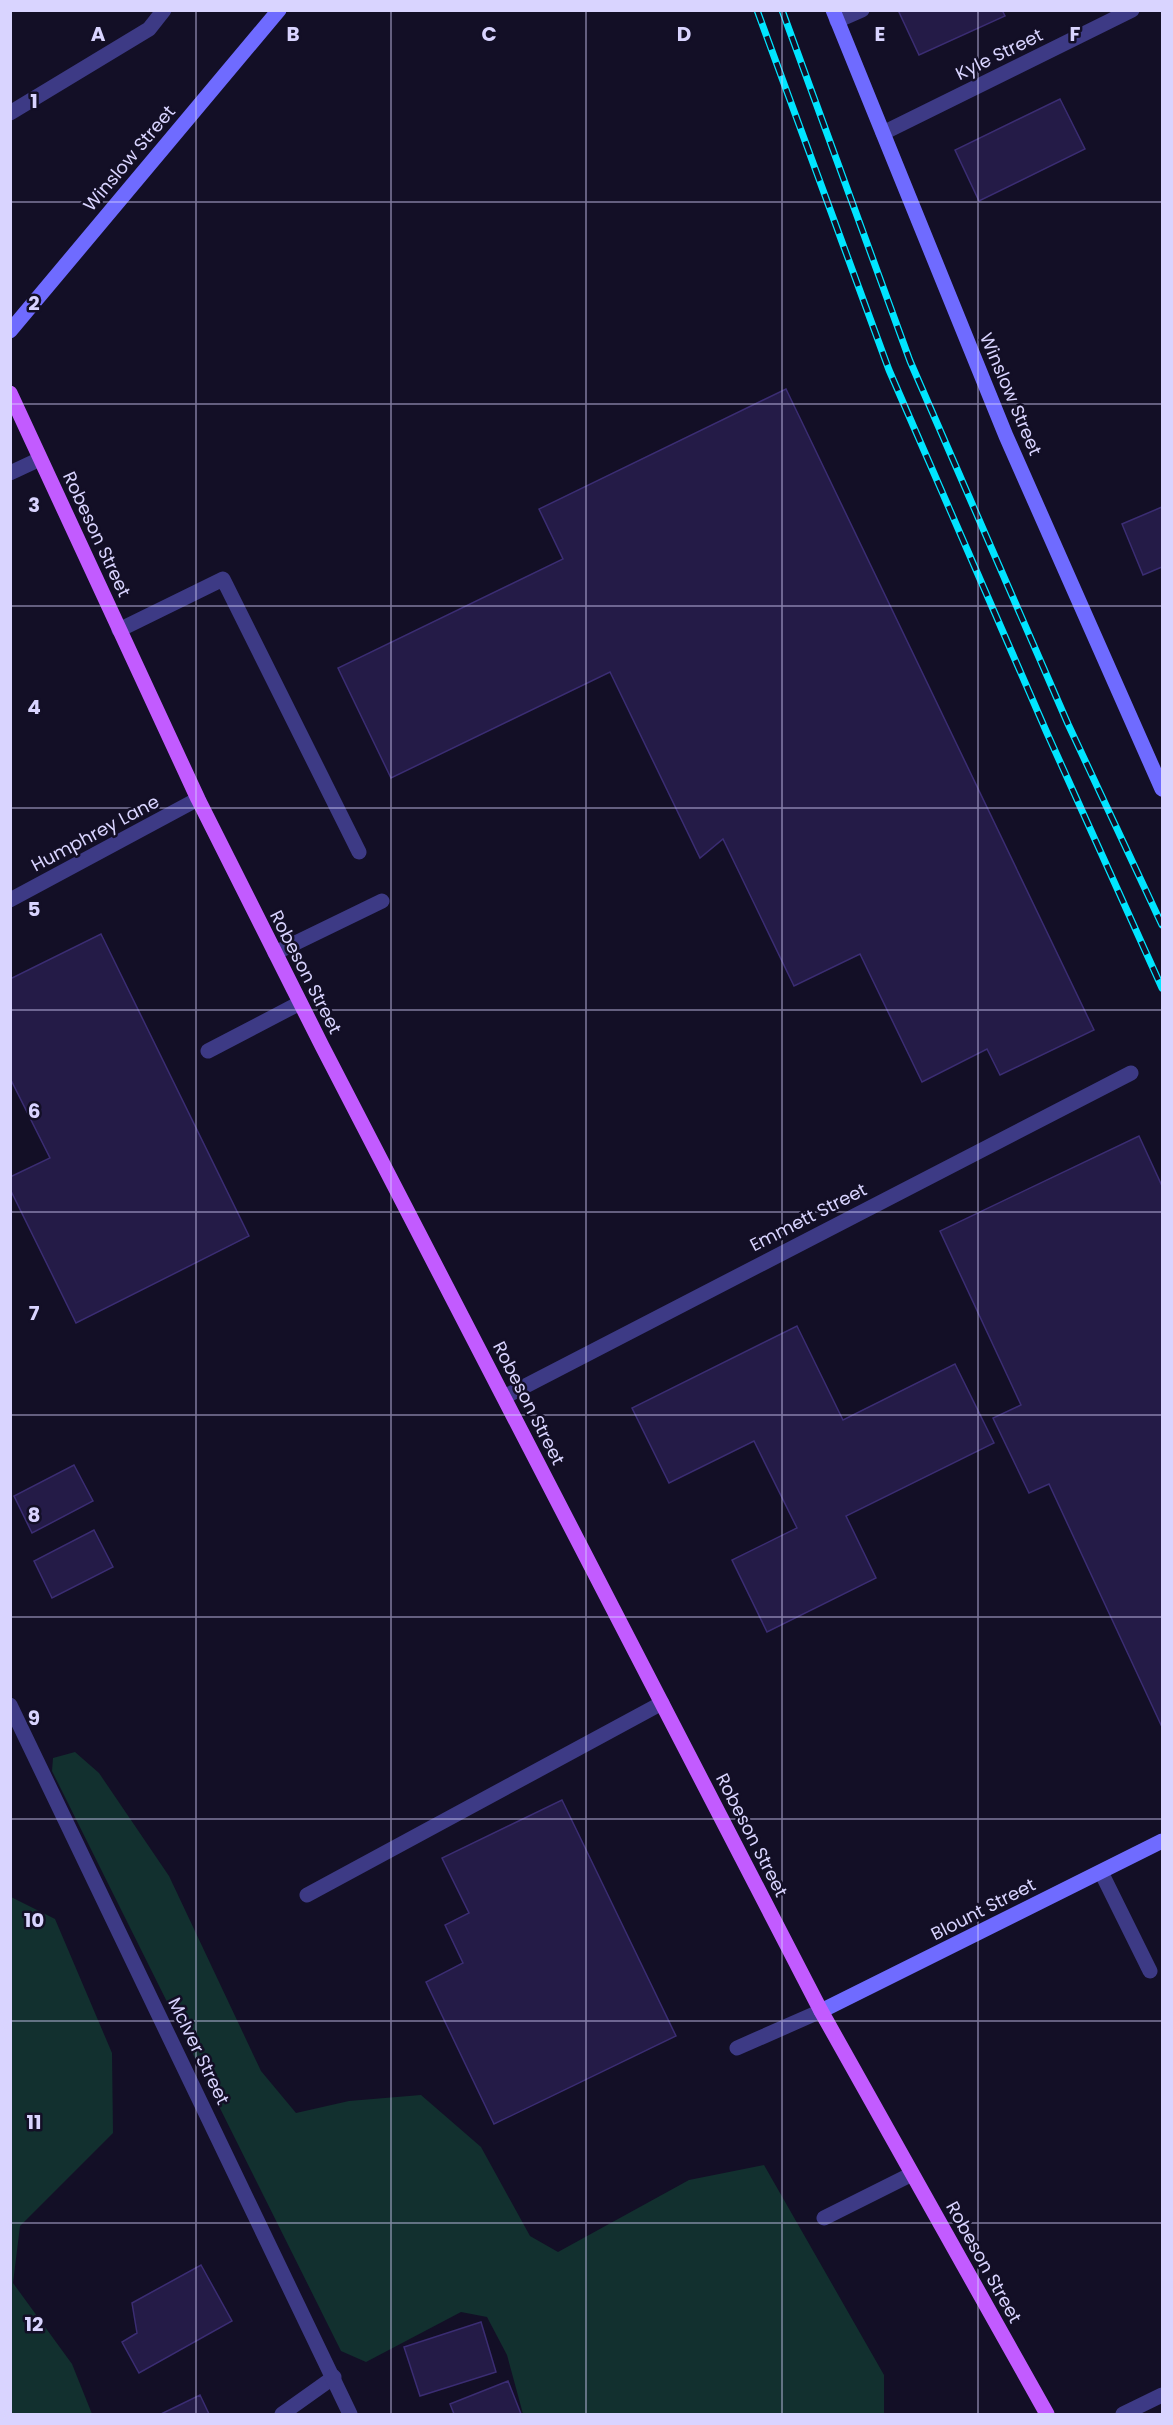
<svg xmlns="http://www.w3.org/2000/svg" width="1173" height="2425" viewBox="0 0 1173 2425" font-family="Poppins,sans-serif">
	<rect width="100%" height="100%" fill="#130f26"/>
	<!-- green -->
	<path fill="#12302f" d="M75,1752L99,1773L169,1876L261,2071L296,2113L349,2101L421,2095L481,2147L530,2236L558,2252L689,2180L764,2165L884,2375V2414H523L507,2355L487,2317L461,2312L366,2362L341,2351L52,1771L53,1758Z
		M11,1897L55,1919L112,2053L113,2133L20,2226L13,2283L72,2364L92,2414H11Z"/>
	<!-- building -->
	<path fill="#241b47" stroke="#3b2d73" stroke-width="1.5" d="M898,10H1002L1005,16L919,55Z
		M1060,99L1085,149L979,201L955,150Z
		M786,389L1094,1030L1000,1075L987,1049L922,1082L860,954L794,986L723,839L700,858L610,672L391,778L338,668L563,559L539,509Z
		M1162,507V567L1143,575L1122,524Z
		M101,934L249,1236L76,1323L10,1189V1177L50,1158L10,1078V979Z
		M1139,1136L1162,1186V1727L1049,1484L1029,1493L993,1418L1021,1405L940,1231Z
		M797,1326L843,1420L955,1364L994,1443L846,1516L876,1578L767,1632L732,1560L797,1528L754,1441L669,1483L632,1408Z
		M74,1465L93,1501L32,1533L14,1496Z
		M94,1530L113,1567L52,1598L34,1561Z
		M562,1800L676,2036L494,2124L426,1982L463,1963L445,1925L469,1913L442,1858Z
		M201,2265L232,2321L139,2373L122,2342L137,2333L132,2303Z
		M481,2322L496,2372L420,2396L404,2347Z
		M508,2381L521,2414H454L450,2404Z
		M200,2395L209,2414H161Z"/>
	<g fill="none" stroke-linecap="round" stroke-linejoin="round">
		<!-- lane -->
		<path stroke="#3d3a85" stroke-width="15" d="M837,21L862,10
			M10,113L149,29L164,10
			M10,473L40,459
			M119,630L223,579L359,852
			M275,953L382,901
			M208,1051L300,1003
			M1101,1872L1150,1971
			M307,1895L662,1703
			M737,2048L821,2011
			M824,2218L912,2174
			M282,2414L334,2377
			M1123,2414L1162,2395"/>
		<!-- street -->
		<path stroke="#3d3a85" stroke-width="15" d="M883,133L1132,10
			M10,900L198,799
			M504,1397L1131,1073
			M10,1705L350,2414"/>
		<!-- secondary -->
		<path stroke="#6f6bff" stroke-width="15" d="M833,10L1006,436L1162,789
			M10,331L279,10
			M821,2011L1162,1841"/>
		<!-- primary -->
		<path stroke="#c25bff" stroke-width="15" d="M10,393L198,799L322,1046L821,2011L1047,2414"/>
		<defs>
			<path id="rail" d="M757,10L889,370L1047,733L1162,988
				M782,10L910,361L1068,724L1162,925"/>
		</defs>
		<!-- rail casing -->
		<use href="#rail" stroke="#00e5ff" stroke-width="7"/>
		<!-- rail -->
		<use href="#rail" stroke="#130f26" stroke-width="4.5" stroke-dasharray="14" stroke-linecap="butt"/>
	</g>
	<!-- grid -->
	<path fill="none" stroke="#d9d4ff" stroke-width="1.5" stroke-opacity="0.55" d="M196,10V2414M391,10V2414M586,10V2414M782,10V2414M978,10V2414M10,202H1162M10,404H1162M10,606H1162M10,808H1162M10,1010H1162M10,1212H1162M10,1415H1162M10,1617H1162M10,1819H1162M10,2021H1162M10,2223H1162"/>
	<g text-anchor="middle" dominant-baseline="central" stroke-width="5" stroke-linejoin="round" paint-order="stroke">
		<!-- street labels -->
		<g font-size="18" fill="#d9d4ff" stroke="#130f26">
			<text transform="translate(999 54) rotate(-26)">Kyle Street</text>
			<text transform="translate(129 158) rotate(-50)">Winslow Street</text>
			<text transform="translate(1011 394) rotate(67)">Winslow Street</text>
			<text transform="translate(97 534) rotate(65)">Robeson Street</text>
			<text transform="translate(95 833) rotate(-28)">Humphrey Lane</text>
			<text transform="translate(306 972) rotate(63)">Robeson Street</text>
			<text transform="translate(808 1217) rotate(-27)">Emmett Street</text>
			<text transform="translate(529 1403) rotate(63)">Robeson Street</text>
			<text transform="translate(752 1835) rotate(63)">Robeson Street</text>
			<text transform="translate(983 1909) rotate(-27)">Blount Street</text>
			<text transform="translate(199 2051) rotate(64)">McIver Street</text>
			<text transform="translate(984 2262) rotate(61)">Robeson Street</text>
		</g>
	</g>
	<g font-size="20" text-anchor="middle" font-weight="bold" fill="#d9d4ff" stroke="#130f26" stroke-width="5" stroke-linejoin="round" paint-order="stroke">
		<text x="98" y="41">A</text>
		<text x="293" y="41">B</text>
		<text x="489" y="41">C</text>
		<text x="684" y="41">D</text>
		<text x="880" y="41">E</text>
		<text x="1075" y="41">F</text>
		<text x="34" y="108">1</text>
		<text x="34" y="310">2</text>
		<text x="34" y="512">3</text>
		<text x="34" y="714">4</text>
		<text x="34" y="916">5</text>
		<text x="34" y="1118">6</text>
		<text x="34" y="1320">7</text>
		<text x="34" y="1522">8</text>
		<text x="34" y="1725">9</text>
		<text x="34" y="1927">10</text>
		<text x="34" y="2129">11</text>
		<text x="34" y="2331">12</text>
	</g>
	<!-- border -->
	<rect width="1173" height="2425" fill="none" stroke="#d9d4ff" stroke-width="24"/>
</svg>
